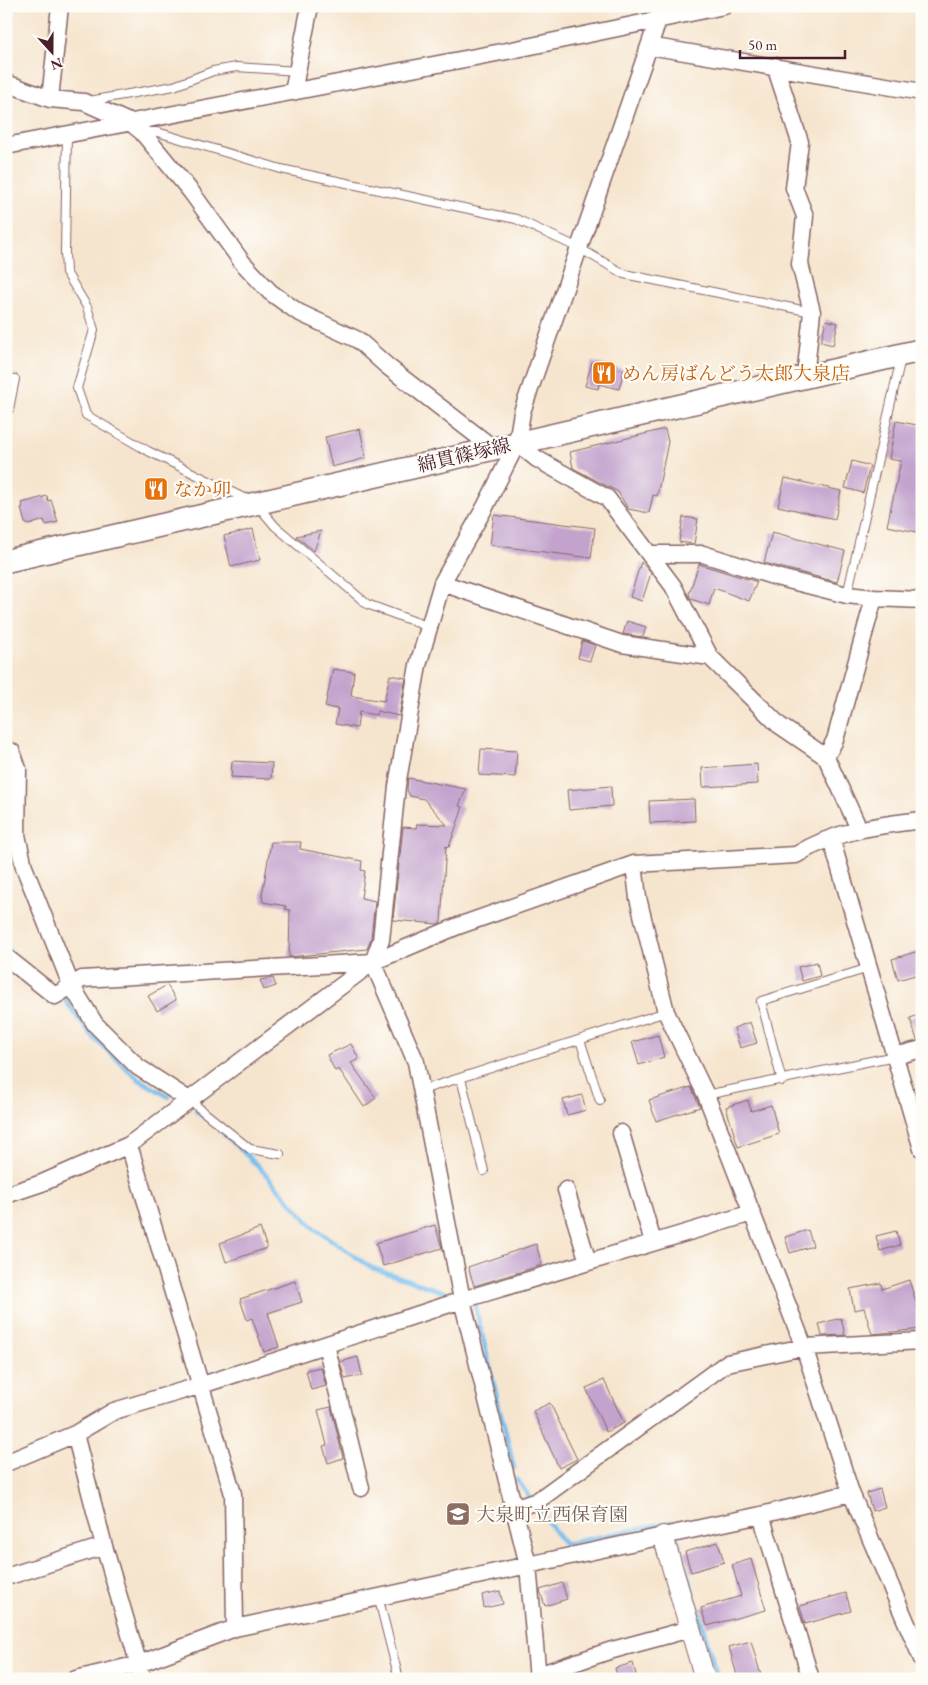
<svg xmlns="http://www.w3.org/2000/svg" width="928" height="1685" viewBox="0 0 928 1685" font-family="'EB Garamond','Noto Serif JP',serif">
	<rect width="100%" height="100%" fill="#fdfcf7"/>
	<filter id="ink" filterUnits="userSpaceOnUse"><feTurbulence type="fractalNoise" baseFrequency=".02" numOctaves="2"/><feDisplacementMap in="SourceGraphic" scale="10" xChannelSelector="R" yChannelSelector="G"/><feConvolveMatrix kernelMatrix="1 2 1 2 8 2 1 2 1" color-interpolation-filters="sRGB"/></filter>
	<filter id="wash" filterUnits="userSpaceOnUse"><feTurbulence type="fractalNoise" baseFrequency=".0096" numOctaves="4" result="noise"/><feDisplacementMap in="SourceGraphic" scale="20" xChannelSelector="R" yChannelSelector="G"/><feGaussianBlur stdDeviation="1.12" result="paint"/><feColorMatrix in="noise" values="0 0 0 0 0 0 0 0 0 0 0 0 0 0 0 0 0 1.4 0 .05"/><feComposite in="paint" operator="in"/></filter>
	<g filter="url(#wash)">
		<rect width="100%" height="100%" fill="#f6e5ce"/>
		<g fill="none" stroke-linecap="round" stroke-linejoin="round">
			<!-- stream -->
			<path stroke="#79bff0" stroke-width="4.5" d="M6,947L11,954
				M62,996L89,1033L138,1079L169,1097
				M196,1111L204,1117
				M218,1128L259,1167L314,1228L372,1268L450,1294
				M474,1301L514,1468
				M517,1479L530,1498
				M539,1510L564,1544L672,1522L718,1679"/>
		</g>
		<g id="blocks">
			<!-- building -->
			<path fill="#c3a3cd" d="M826,320L838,323L833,345L821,342Z
				M592,362L624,370L619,389L599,384L598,389L585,386Z
				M896,421L922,426V533L887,526L901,461L889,459Z
				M360,429L366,458L332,467L325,437Z
				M665,429L668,442L657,496L653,495L649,513L628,509L618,492L573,468L570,452Z
				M852,461L870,466L863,493L845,488Z
				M785,478L841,491L835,519L778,506Z
				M47,496L48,501L51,500L58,522L46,525L44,520L29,525L25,523L21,508L23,507L22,503Z
				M494,515L595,528L591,558L490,545Z
				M683,517L698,519L694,544L679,542Z
				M253,529L260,560L231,567L224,536Z
				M321,531L314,551L296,536Z
				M772,532L845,551L837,582L764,563Z
				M641,562L651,573L642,601L630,597Z
				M699,564L757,582L749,601L714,588L709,605L691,599L689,594Z
				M627,621L646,627L643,637L623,634Z
				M582,641L595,645L590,661L578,658Z
				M333,669L354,672L351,696L384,701L390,675L406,678L399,716L377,711L376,715L359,712L357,728L335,724L338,709L325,707Z
				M481,749L517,751L515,777L479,775Z
				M232,761L272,763L271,779L231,777Z
				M757,764L758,784L703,787L702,768Z
				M408,778L466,789L459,806L463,807L449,847L446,846L441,922L438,924L393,920L403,827L416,828L417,824L447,825L424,799L410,796L407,790Z
				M611,786L612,806L569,810L567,790Z
				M694,799L695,821L650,823L649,801Z
				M271,842H301L300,849L362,861L361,870L365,871L361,898L375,901L371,938L367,949L289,957L290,910L285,909L286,906L263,902L262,895Z
				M922,950V973L898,980L892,959Z
				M817,962L820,976L802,981L798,967Z
				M273,978L276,986L264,990L260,980Z
				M167,985L176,1000L157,1011L148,996Z
				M922,1014V1039L917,1040L910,1018Z
				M750,1022L757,1043L740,1048L734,1028Z
				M658,1035L664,1057L639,1065L632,1042Z
				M351,1044L359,1059L351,1063L376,1098L364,1107L339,1069L335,1071L327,1055Z
				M691,1087L700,1107L656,1121L649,1100Z
				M582,1095L586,1110L567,1115L563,1100Z
				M748,1100L751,1111L771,1105L779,1134L738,1147L726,1107Z
				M435,1225L442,1248L383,1266L376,1243Z
				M260,1228L267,1248L226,1262L220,1243Z
				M808,1230L813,1246L790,1253L785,1237Z
				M896,1231L900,1245L880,1251L876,1236Z
				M536,1244L542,1265L474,1286L468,1267Z
				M909,1280L922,1321V1329L872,1334L864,1308L854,1310L850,1289L881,1283L882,1289Z
				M295,1281L302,1302L268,1313L279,1347L264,1352L252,1318L247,1320L240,1299Z
				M841,1318L845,1335L822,1336L819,1324Z
				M358,1357L362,1375L345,1379L340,1362Z
				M321,1367L326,1386L311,1390L306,1370Z
				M604,1380L624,1423L606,1432L586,1388Z
				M550,1403L577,1459L559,1468L533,1411Z
				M331,1407L343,1458L328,1463L323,1446L327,1445L318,1410Z
				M880,1489L885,1507L872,1511L867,1493Z
				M718,1542L724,1562L691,1572L685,1552Z
				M751,1559L766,1610L707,1626L701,1608L741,1596L732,1565Z
				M562,1583L567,1599L545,1606L540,1590Z
				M500,1591L503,1604L484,1608L482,1595Z
				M846,1593L851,1611L805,1624L800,1606Z
				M751,1641L762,1679H738L729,1647Z
				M633,1663L637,1679H618L615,1668Z"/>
		</g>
	</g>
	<g filter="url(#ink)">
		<use href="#blocks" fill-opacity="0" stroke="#866464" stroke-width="1"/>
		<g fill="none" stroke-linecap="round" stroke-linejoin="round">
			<defs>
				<path id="service" d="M89,101L174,86L213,71L237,67L298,71
					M144,132H157L281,169L516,219L579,248L624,274L812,312
					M67,134L65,252L66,272L87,307L94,330L77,388L86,415L148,451L248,500
					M6,378L15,379L9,409
					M258,506L275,526L367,604L429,627
					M847,595L901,358
					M580,1040L600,1101
					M461,1078L484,1171
					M782,1081L761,1001L869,968
					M422,1090L666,1012
					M706,1095L895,1056
					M189,1100L250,1149L280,1154
					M378,1596L399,1679"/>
				<path id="minor" d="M649,46L922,92
					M775,66L800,142L794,188L805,216L800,264L812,312L805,378
					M6,83L50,99L84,102L131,123L142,132L192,193L242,262L270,292L298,312L358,340L387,366L493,448
					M293,92L310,6
					M50,99L60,6
					M6,146L507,51L724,6
					M517,443L537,459L607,498L673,586L710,657L779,725L826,757L859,829
					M650,554H703L776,577L847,595L874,598L922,600
					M442,583L622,644L710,657
					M6,749L12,752L18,769L17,835L24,867L71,985L95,1024L138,1067L189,1100
					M826,757L835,740L874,598
					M831,838L922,1149
					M634,864L638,898L666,1012L706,1095L804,1347L851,1493L922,1659
					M6,957L55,996L82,979L373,962
					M895,1056L922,1049
					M621,1133L653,1242
					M129,1145L233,1494L235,1628
					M566,1190L588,1262
					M6,1195L42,1183L129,1145L373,962L458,926L634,864L796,855C834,831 878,825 922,820
					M326,1345L361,1488
					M75,1434L104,1546L143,1679
					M6,1463L75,1434L114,1411L202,1385L462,1300L752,1213
					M513,1509L537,1501L727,1363L804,1347L922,1341
					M761,1515L811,1679
					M6,1577L104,1546
					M538,1675L609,1651L690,1629
					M76,1679L139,1664L235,1628L761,1515L851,1493
					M538,1679L528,1565L462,1300L416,1062L373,962L381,940L397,786L418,665L442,583L485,507L517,443L522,412L663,6"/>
				<path id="tertiary" d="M663,1536L705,1679"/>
				<path id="secondary" d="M6,561L922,350"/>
			</defs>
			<!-- service casing -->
			<use href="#service" stroke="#866464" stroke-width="10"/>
			<!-- minor casing -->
			<use href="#minor" stroke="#866464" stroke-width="19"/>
			<!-- tertiary casing -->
			<use href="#tertiary" stroke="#866464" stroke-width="22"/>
			<!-- secondary casing -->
			<use href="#secondary" stroke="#866464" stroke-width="25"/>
			<!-- service -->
			<use href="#service" stroke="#fff" stroke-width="8"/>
			<!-- minor -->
			<use href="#minor" stroke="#fff" stroke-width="16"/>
			<!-- tertiary -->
			<use href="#tertiary" stroke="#fff" stroke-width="20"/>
			<!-- secondary -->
			<use href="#secondary" stroke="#fff" stroke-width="22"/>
		</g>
	</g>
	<!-- icons -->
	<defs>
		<symbol id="restaurant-square" viewBox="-11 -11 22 22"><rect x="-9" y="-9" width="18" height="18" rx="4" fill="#e8710a" stroke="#fdfcf7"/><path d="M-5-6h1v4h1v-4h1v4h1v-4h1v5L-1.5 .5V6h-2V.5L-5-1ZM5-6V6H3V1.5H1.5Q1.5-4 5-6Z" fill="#fff"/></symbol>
		<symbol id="school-square" viewBox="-11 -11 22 22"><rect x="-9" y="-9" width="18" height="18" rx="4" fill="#8d6e63" stroke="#fdfcf7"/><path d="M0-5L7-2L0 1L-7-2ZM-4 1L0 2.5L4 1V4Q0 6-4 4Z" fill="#fff"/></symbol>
	</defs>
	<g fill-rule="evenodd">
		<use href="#restaurant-square" x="590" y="359" width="28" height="28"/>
		<use href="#restaurant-square" x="142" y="475" width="28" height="28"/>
		<use href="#school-square" x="444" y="1500" width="28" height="28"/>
	</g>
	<g text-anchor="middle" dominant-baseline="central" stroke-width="4.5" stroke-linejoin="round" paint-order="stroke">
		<!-- food labels -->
		<g font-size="19" fill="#c56008" stroke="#fdfcf7" text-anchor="start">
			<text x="622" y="373">めん房ばんどう太郎大泉店</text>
			<text x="174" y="489">なか卯</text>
		</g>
		<!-- street labels -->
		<g font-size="19" fill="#4a1f2b" stroke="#fdfcf7">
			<text transform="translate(464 455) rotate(-13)">綿貫篠塚線</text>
		</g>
		<!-- education labels -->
		<g font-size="19" fill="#785e54" stroke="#fdfcf7" text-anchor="start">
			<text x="476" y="1514">大泉町立西保育園</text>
		</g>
	</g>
	<!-- margin -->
	<rect width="928" height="1685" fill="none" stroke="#fdfcf7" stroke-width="25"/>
	<!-- north arrow -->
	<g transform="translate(52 52) rotate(159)" stroke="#fdfcf7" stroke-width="4" paint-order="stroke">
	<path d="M0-4L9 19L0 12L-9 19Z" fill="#4a1f2b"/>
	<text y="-8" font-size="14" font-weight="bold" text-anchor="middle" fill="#4a1f2b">N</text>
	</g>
	<!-- scale -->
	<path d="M740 50v8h105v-8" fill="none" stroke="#4a1f2b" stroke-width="2.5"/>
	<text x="748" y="50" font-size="15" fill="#4a1f2b" stroke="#fdfcf7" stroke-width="4" paint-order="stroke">50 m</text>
</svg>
